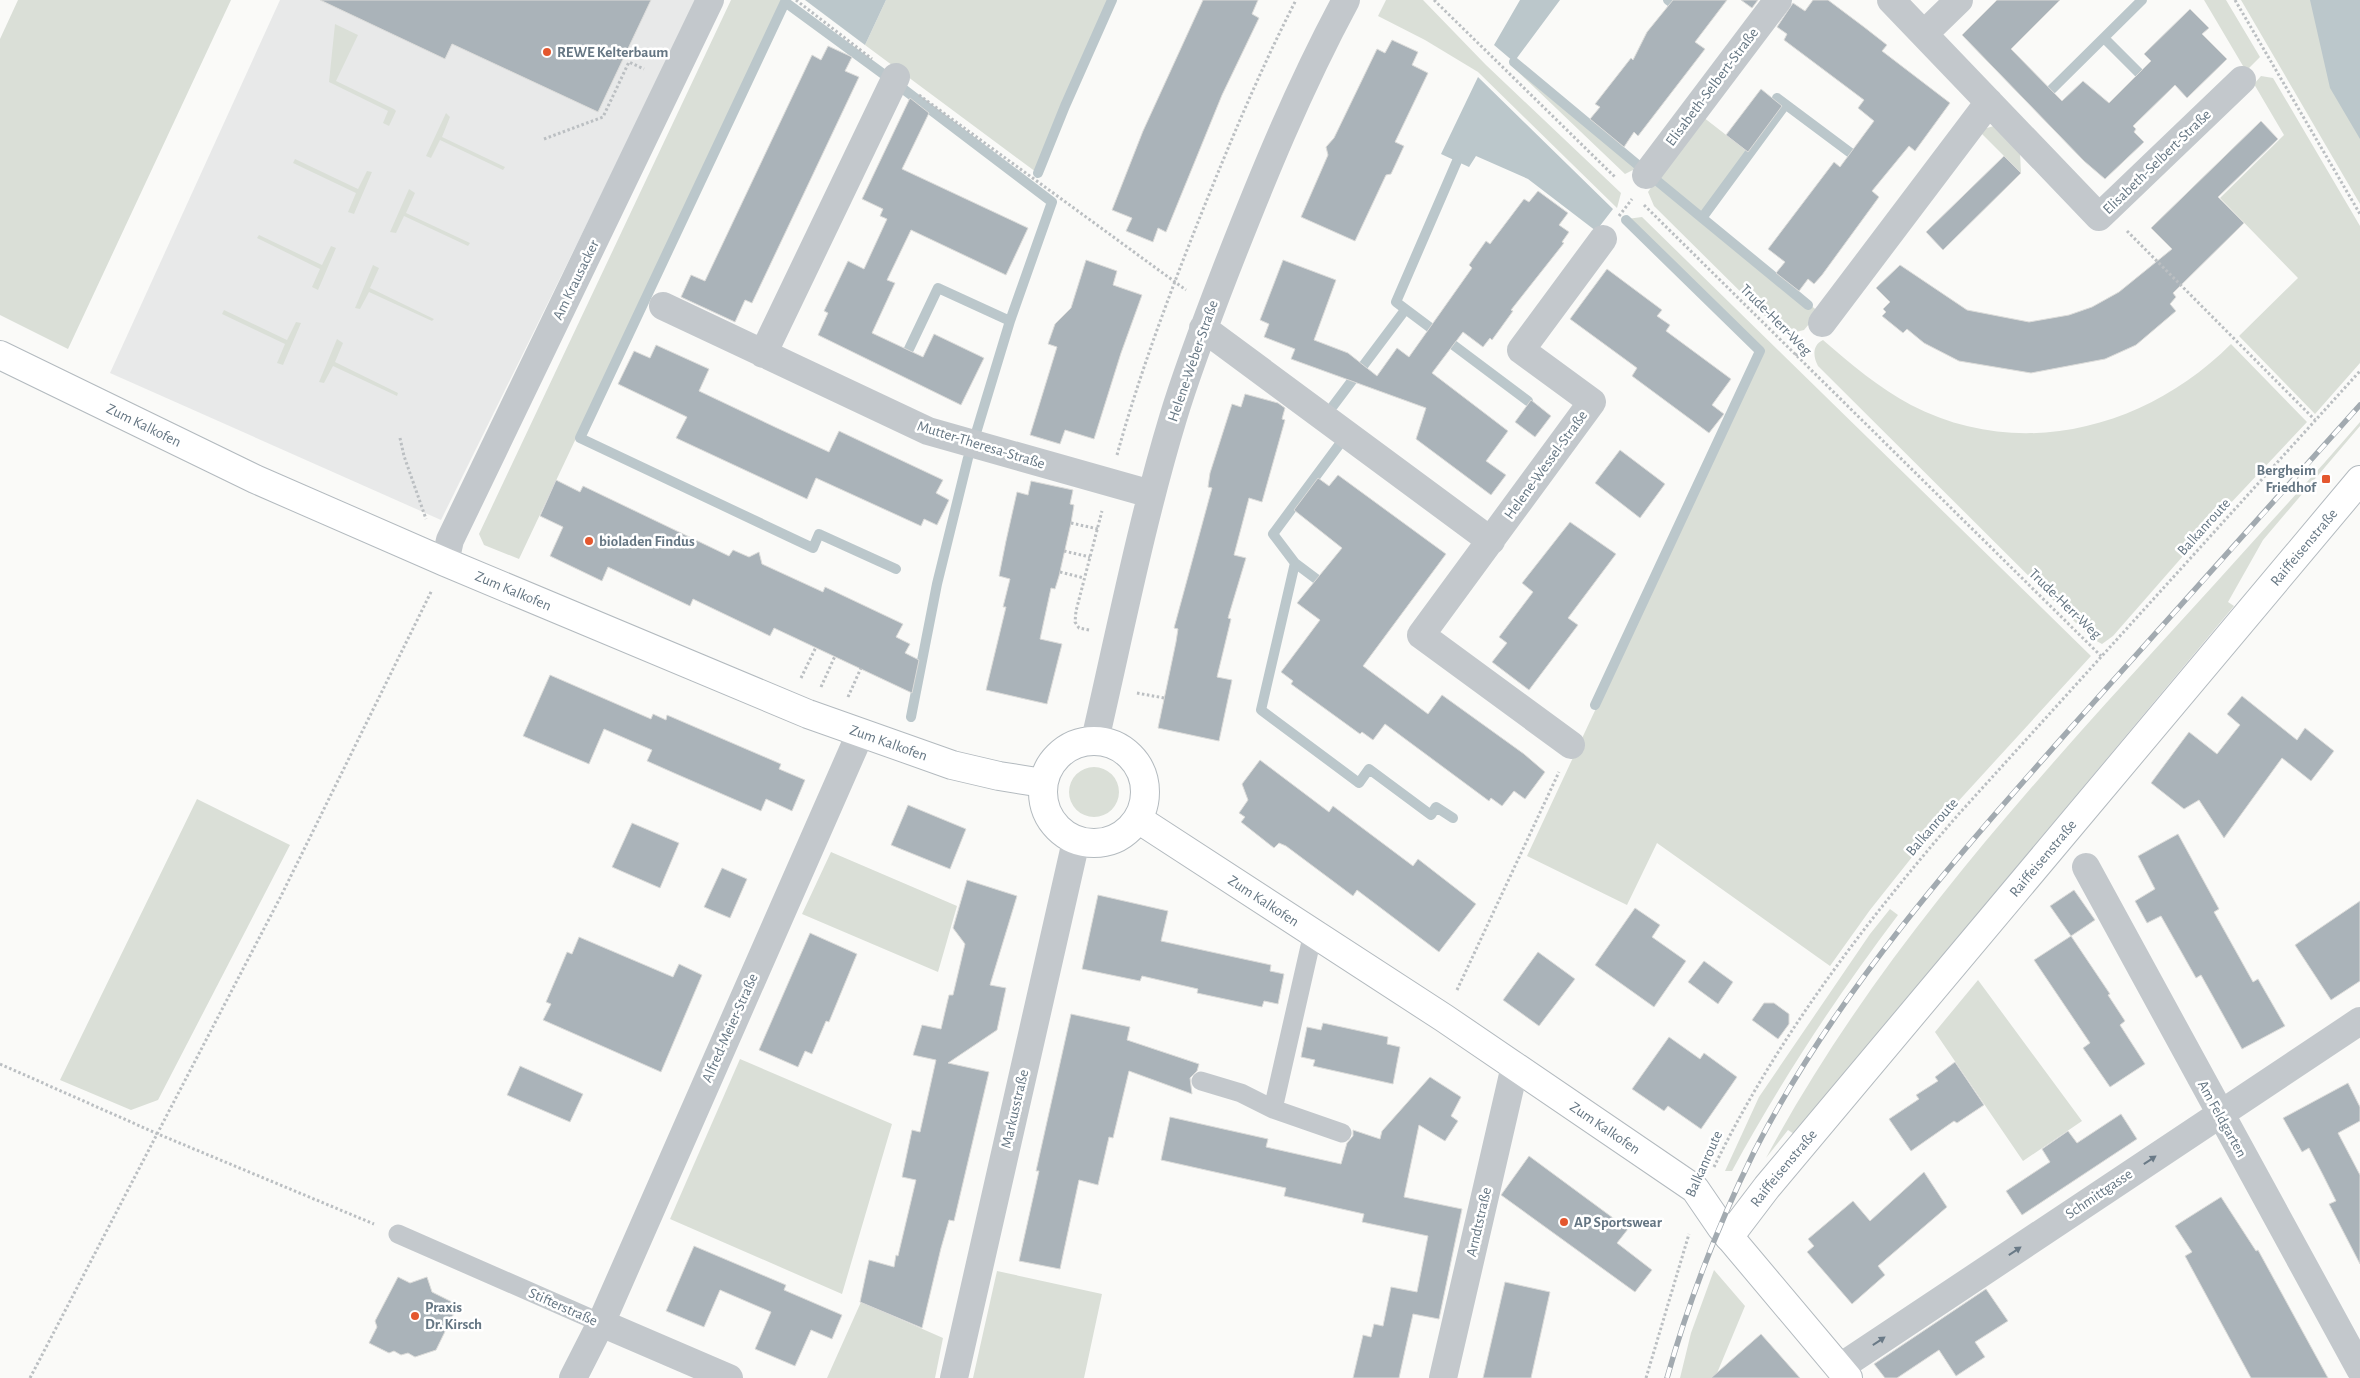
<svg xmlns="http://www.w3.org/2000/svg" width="2360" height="1378" viewBox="0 0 2360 1378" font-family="'Alegreya Sans',sans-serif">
	<rect width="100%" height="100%" fill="#fafaf8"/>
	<!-- built -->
	<path fill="#e8e9e9" d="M280,0H697L441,520L110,373Z"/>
	<!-- green -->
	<path fill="#dadfd7" d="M18,0H231L68,349L0,315V39Z
		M731,0H783L519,559L484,545L479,534Z
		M886,0H1110L1085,52L1036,172L865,45Z
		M1386,0H1423L1486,65L1621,193L1617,208L1478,72L1425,40L1378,16Z
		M2204,0H2226L2260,57L2246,71Z
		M2241,0H2360V204Z
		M335,24L358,35L336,81L394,109L396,111L389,126L383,123L388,111L329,82Z
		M1514,65L1520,70L1637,168L1625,174L1513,67Z
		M2261,76L2273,78L2360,226V363L2315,414L2239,336L2298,278L2220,198L2284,135L2254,84Z
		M446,113L450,117L442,137L505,167L503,170L440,140L431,158L426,156Z
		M1703,117L1748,152L1702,215L1657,178Z
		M1994,126L2020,153L2021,173L1980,132L1983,129Z
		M295,159L358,189L367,171L372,172L354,214L348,212L356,193L293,163Z
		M1655,182L1789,295L1806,307L1809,304L1819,312L1804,330L1788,334L1768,319L1654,206L1648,192Z
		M409,189L415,193L406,213L470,243L468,246L404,216L396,233L390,232Z
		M1642,217L2091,656L1943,818L1870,910L1830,966L1657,843L1627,905L1527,856L1763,351L1627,219Z
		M259,235L322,265L331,246L336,248L318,290L312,287L320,269L257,238Z
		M373,265L379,268L370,288L434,319L432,321L369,292L360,309L355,308Z
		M224,310L287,340L296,322L301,323L283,365L277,363L285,344L222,314Z
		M337,339L343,343L335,362L398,393L397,396L333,366L324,383L319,382Z
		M1823,340C1851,364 1879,388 1911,405C2021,462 2147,428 2231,344L2307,422L2211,524L2113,636L2102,644L2091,638L1818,366C1813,357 1812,345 1823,340Z
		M2360,422V426L2263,540L2228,602L2234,606L1794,1134L1788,1130L1766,1158C1894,919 2088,726 2268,525C2299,491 2330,457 2360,422Z
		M1069 792a25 25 0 1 1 50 0a25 25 0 1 1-50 0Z
		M197,799L290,845L158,1100L131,1110L60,1080Z
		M831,852L957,906L938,972L802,914Z
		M1890,909L1898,915C1836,997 1781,1081 1732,1171H1725L1759,1097L1870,934Z
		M1978,980L2082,1121L2023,1161L1935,1032Z
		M740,1059L892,1124L842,1294L670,1219Z
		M1714,1270L1745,1306L1715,1378H1680L1691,1333Z
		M997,1271L1102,1294L1084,1378H973Z
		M861,1302L943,1338L935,1378H827Z"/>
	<!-- water -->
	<path fill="#bbc7cb" d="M805,0H886L865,45Z
		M1520,0H1560L1514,62L1494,45Z
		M2310,0H2360V139L2330,88Z
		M1478,77L1613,209L1596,231L1528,179L1476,156L1469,167L1441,154Z"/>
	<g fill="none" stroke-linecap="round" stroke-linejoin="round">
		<!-- stream -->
		<path stroke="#bbc7cb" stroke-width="10" d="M1668,0L1682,10
			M2104,38L2148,82
			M1514,62L1639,166
			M886,76L785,2L580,438L813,548L819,534L896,569
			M898,85L1052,202L1010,321L976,433
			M2052,89L2142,0
			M1777,98L1860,160
			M1457,161L1396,302L1528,401
			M1038,173L1065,106L1112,0
			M1656,180L1808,305
			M1702,218L1785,105
			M909,349L938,288L1010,321
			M1333,406L1405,310
			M1295,563L1261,710L1359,783L1369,769L1431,815L1436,807L1453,818
			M1327,587L1295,563L1273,534L1339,445
			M1595,705L1760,351L1626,220
			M911,717L937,584L968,458"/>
	</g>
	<!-- building -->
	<path fill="#aab3b9" stroke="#dcdcda" d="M320,0H651L598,112L452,44L445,59Z
		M1203,0H1258L1252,14L1259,18L1222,95L1166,232L1158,228L1153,242L1126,231L1132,218L1112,210L1143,131Z
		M1673,0H1727L1695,42L1705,49L1638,136L1634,132L1624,147L1590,119L1600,107L1595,104L1631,58L1633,60L1647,32Z
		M1741,0H1758L1752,8Z
		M1813,0H1828L1864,27L1887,45L1882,51L1950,103L1915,151L1909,146L1872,191L1879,197L1822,275L1814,284L1808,279L1799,291L1776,273L1785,262L1768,249L1834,162L1840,167L1874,121L1858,108L1864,100L1784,40L1787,34L1777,27L1793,3L1805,11Z
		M1997,0H2060L2011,49L2062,101L2083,81L2109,103L2151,61L2144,54L2190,9L2209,28L2202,34L2227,59L2187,98L2175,85L2133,126L2136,129L2134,132L2144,142L2105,179L2084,161L1962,35Z
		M1392,40L1418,52L1412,65L1428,73L1395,142L1404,146L1391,174L1386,175L1355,241L1301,217L1328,155L1326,147L1334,138L1377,49L1385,53Z
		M828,46L852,57L845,71L859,77L752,303L745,300L735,322L681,297L691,275L705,281L812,55L821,60Z
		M1761,89L1782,106L1748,152L1726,135Z
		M910,98L929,113L902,169L1028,228L1006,275L911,230L887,280L895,283L872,333L923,357L934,334L984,358L961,405L818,335L828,313L824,311L848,261L864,269L887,219L880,216L883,209L862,199Z
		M2261,121L2278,139L2218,197L2244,223L2173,293L2176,297L2170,304L2176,311L2136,345L2105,359L2031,373L1959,361L1924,343L1907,329L1903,333L1882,316L1886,312L1883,309L1890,302L1876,288L1900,265L1967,310L2029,322L2069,315L2092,307L2119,292L2172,249L2151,228Z
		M2004,156L2021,173L1943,250L1926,232Z
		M1538,191L1568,213L1559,225L1569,232L1562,242L1564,243L1511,310L1513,311L1492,340L1490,338L1483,347L1463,332L1432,373L1508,431L1486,461L1506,475L1491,495L1416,439L1426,408L1291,359L1295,349L1264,337L1269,324L1260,320L1283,260L1336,280L1314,340L1348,353L1377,376L1397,348L1409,357L1472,268L1469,265L1486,241L1490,244L1524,199L1529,202Z
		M1086,260L1117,271L1113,285L1142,295L1121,353L1094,439L1065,430L1060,444L1030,435L1057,347L1048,344L1055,324L1071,308Z
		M1607,269L1662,310L1657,316L1670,325L1666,331L1731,379L1712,405L1724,414L1709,433L1632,376L1637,368L1570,319Z
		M656,345L709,369L699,391L777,428L829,452L839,431L943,480L936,493L949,500L937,525L924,519L921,526L816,478L807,499L676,438L687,417L618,384L634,351L650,358Z
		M1245,394L1278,403L1285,408L1282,419L1285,420L1262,502L1249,498L1234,555L1246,558L1228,618L1231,619L1217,677L1232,680L1219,741L1158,728L1176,642L1178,629L1174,628L1212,488L1208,487L1210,473L1232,404L1241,407Z
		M1531,400L1551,416L1535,437L1515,422Z
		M1620,450L1665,484L1640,518L1595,483Z
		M1338,475L1446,554L1363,666L1428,714L1442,695L1524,754L1545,772L1525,799L1514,791L1502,806L1491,798L1489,801L1385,724L1373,740L1362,732L1360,734L1291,684L1293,681L1281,672L1320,620L1297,603L1342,548L1294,510L1318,478L1329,486Z
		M556,480L580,492L583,486L729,556L733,550L749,557L759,552L762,564L823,592L825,587L903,624L896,637L910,644L905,653L919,660L912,693L774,628L770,636L693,599L690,606L608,567L602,581L550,556L563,527L540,516Z
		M1031,481L1073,490L1070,504L1074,505L1071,523L1059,576L1055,589L1051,588L1040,639L1062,644L1047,704L986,690L1006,607H1003L1010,579L999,576L1006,541L1017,492L1028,495Z
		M1570,522L1616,554L1568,618L1578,625L1529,690L1492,662L1507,643L1499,637L1533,592L1522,583Z
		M550,675L651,719L653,714L666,720L667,715L781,764L779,769L805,780L792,811L766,799L761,811L674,773L647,761L652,750L604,729L589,764L523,736Z
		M2242,696L2297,740L2305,728L2334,751L2311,781L2282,758L2224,838L2199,800L2184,809L2151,783L2189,732L2217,754L2240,725L2227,714Z
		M1260,760L1329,812L1333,806L1413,866L1418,859L1476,904L1439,952L1357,890L1353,896L1286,846L1279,843L1274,848L1241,822L1245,817L1239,813L1248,800L1242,784Z
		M908,805L966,829L950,869L891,845Z
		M632,823L679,843L660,888L612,867Z
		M2178,834L2219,909L2214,912L2253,982L2258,979L2285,1026L2242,1049L2201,975L2196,978L2161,916L2147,923L2135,901L2155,889L2138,856Z
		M722,868L747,879L730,918L704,907Z
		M967,880L1017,896L990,985L1006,988L997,1030L948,1063L989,1072L954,1221L949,1220L941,1248L922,1328L860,1302L869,1260L894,1267L896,1255L898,1256L916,1180L902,1177L912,1130L920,1132L936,1060L913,1055L922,1025L941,1029L949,995H953L965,944L953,928Z
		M2074,890L2095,920L2071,936L2050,906Z
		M1098,895L1168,911L1161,941L1271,965L1270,971L1284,974L1278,1004L1264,1001L1262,1007L1197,993L1198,989L1142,976L1140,981L1082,969Z
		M2360,901V981L2331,1000L2295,945Z
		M1635,908L1660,925L1652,937L1686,961L1654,1007L1595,965Z
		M810,933L857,954L829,1022L826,1021L812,1054L805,1051L798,1067L759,1050Z
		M2071,936L2110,994L2108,995L2125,1021L2120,1025L2145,1064L2110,1087L2083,1048L2090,1043L2034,960Z
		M579,937L673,977L679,964L702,975L661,1072L543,1020L551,1004L546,1002L567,952L572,954Z
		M1538,952L1575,979L1539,1026L1503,1000Z
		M1704,961L1733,982L1718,1004L1688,982Z
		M1764,1003H1774L1789,1014V1024L1778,1039L1752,1020Z
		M1071,1014L1130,1027L1127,1040L1199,1064L1197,1071L1190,1078L1192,1094L1129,1071L1113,1138L1109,1137L1098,1185L1079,1180L1060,1269L1019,1261L1039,1171H1036Z
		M1323,1023L1388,1037L1387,1044L1400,1047L1393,1084L1313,1066L1315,1060L1301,1057L1307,1027L1321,1030Z
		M1669,1037L1700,1059L1704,1053L1737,1077L1701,1129L1668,1106L1664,1111L1632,1089Z
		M1955,1062L1984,1105L1957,1123L1954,1121L1911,1151L1889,1119L1919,1099L1916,1095L1938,1081L1935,1077Z
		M520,1066L583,1094L570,1122L507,1095Z
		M1430,1077L1461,1097L1451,1116L1458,1121L1445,1141L1419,1125L1404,1197L1462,1209L1439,1319L1413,1314L1399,1378H1353L1363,1335L1371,1337L1374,1324L1383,1326L1391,1287L1417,1292L1428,1236L1362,1222L1364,1214L1284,1196L1286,1188L1161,1160L1170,1117L1268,1139L1266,1147L1341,1164L1347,1143L1353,1136V1130L1380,1139L1382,1131Z
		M2348,1083L2360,1107V1121L2338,1133L2360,1175V1264L2329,1204L2336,1201L2323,1175L2309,1148L2302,1152L2283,1118Z
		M2121,1114L2137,1139L2022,1215L2006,1191L2050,1162L2042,1149L2068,1131L2077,1143Z
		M1529,1156L1628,1229L1617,1243L1652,1270L1635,1292L1501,1195Z
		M1924,1172L1947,1207L1878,1266L1885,1275L1852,1304L1807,1252L1814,1246L1808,1239L1853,1201L1870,1221Z
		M2221,1197L2256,1251L2258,1250L2328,1378H2251L2185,1256L2192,1252L2175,1226Z
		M694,1246L786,1285L784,1290L842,1315L832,1339L811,1330L795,1366L755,1349L771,1312L720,1290L704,1327L666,1311Z
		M398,1277L410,1283L427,1277L432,1292L458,1305L436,1350L415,1357L408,1353L401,1355L394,1351L389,1353L369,1343L377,1327L375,1321Z
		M1505,1282L1550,1292L1531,1378H1483Z
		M1986,1289L2008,1321L1975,1342L1985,1357L1956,1376L1939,1350L1897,1378H1885L1874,1364Z
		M1761,1334L1800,1378H1711Z"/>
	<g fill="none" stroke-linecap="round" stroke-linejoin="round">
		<defs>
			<g id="secondary">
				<path id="s1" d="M0,355L255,479L445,562L808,714L952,765L999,776L1043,783"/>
				<circle cx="1094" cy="792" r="51"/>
				<path id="s2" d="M1138,819L1444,1018L1695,1189L1721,1227L1848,1378"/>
				<path id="s3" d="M1729,1237L1767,1187L2360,480"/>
			</g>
		</defs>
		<!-- secondary casing -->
		<use href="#secondary" stroke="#b3babf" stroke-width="30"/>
		<!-- path -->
		<path stroke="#bbbfc2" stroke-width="3" stroke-dasharray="2.5 2.5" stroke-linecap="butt" d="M796,0L872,59
			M1434,0L1616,178
			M2235,0L2360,214
			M919,95L1186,290
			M544,139L603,117L629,62L644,69
			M1644,205L2101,656
			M1619,216L1632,199
			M2127,231L2315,420
			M1796,356L1803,346
			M400,438L404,456L426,519
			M1117,455C1139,375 1168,298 1198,222C1228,147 1259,72 1296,0
			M1071,523L1098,529
			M1064,551L1090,557
			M1060,572L1084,578
			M1089,630L1079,628L1075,622L1076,611L1102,511
			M801,678L816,647
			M821,687L835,656
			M1137,693L1164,698
			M848,697L861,668
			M1457,990L1559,772
			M0,1064L158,1134L374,1224
			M1714,1167C1776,1039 1864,924 1957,816L2360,371
			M30,1378L281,896L432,590
			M1646,1378L1689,1234"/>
		<!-- lane -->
		<path stroke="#c3c8cc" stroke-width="19" d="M1201,1081L1241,1093L1273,1109L1342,1133
			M1273,1109L1313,933
			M398,1234L601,1323"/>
		<!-- street -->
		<path stroke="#c3c8cc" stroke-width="28" d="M1891,0L2099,217L2242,80
			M1924,34L1959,0
			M1646,175L1778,0
			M663,306L928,431L1151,494
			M1822,323L1989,102
			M1203,328L1491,541
			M763,354L896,77
			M445,562L450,540L710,0
			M1095,740C1120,632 1141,524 1173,418C1188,368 1207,319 1226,270C1262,178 1299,87 1346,0
			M1571,745L1421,635L1592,402L1521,350L1603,239
			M2086,867L2360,1369
			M601,1323L729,1378
			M1839,1368L2360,1021
			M573,1378L601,1323L860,734
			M954,1378L1076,841
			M1443,1378L1515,1066"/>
		<!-- secondary -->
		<use href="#secondary" stroke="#fff" stroke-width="28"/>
		<defs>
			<path id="rail" d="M1667,1378C1689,1300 1718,1225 1754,1152C1835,993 1959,854 2077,721C2171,616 2266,511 2360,405"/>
		</defs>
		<!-- rail casing -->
		<use href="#rail" stroke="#a2aab0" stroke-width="5.5"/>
		<!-- rail -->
		<use href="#rail" stroke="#fff" stroke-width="4" stroke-dasharray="11" stroke-linecap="butt"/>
	</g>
	<!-- one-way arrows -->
	<defs><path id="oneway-solid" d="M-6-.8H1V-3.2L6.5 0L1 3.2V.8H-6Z" transform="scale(1.25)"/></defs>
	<g fill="#6a7a87">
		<use href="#oneway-solid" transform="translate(2150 1160) rotate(-34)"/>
		<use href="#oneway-solid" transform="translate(2015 1251) rotate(-34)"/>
		<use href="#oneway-solid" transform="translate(1879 1341) rotate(-34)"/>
	</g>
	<!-- markers -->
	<g fill="#e4572e" stroke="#fff" stroke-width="2">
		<circle cx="547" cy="52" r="5"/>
		<rect x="2321" y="474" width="10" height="10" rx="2.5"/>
		<circle cx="589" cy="541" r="5"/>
		<circle cx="1564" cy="1222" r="5"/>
		<circle cx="415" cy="1316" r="5"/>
	</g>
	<g text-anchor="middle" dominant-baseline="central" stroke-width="5" stroke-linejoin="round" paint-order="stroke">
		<!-- poi labels -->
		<g font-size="15" font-weight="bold" fill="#657683" stroke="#fff" text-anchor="start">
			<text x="557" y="52">REWE Kelterbaum</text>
			<text x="2316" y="470" text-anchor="end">Bergheim<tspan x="2316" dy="17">Friedhof</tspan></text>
			<text x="599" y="541">bioladen Findus</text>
			<text x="1574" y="1222">AP Sportswear</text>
			<text x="425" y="1307">Praxis<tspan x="425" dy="17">Dr. Kirsch</tspan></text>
		</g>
		<!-- street labels -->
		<g font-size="15" fill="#657683" stroke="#fff">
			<text transform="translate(1712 87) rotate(-53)">Elisabeth-Selbert-Straße</text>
			<text transform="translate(2157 162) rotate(-44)">Elisabeth-Selbert-Straße</text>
			<text transform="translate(576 280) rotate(-64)">Am Krausacker</text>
			<text transform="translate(1776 320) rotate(45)">Trude-Herr-Weg</text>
			<text transform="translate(1193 361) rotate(-71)">Helene-Weber-Straße</text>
			<text stroke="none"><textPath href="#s1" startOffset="160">Zum Kalkofen</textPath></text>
			<text transform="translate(981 445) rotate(17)">Mutter-Theresa-Straße</text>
			<text transform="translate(1546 465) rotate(-54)">Helene-Wessel-Straße</text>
			<text transform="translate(2204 527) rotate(-48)">Balkanroute</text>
			<text stroke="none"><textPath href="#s3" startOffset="898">Raiffeisenstraße</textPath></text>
			<text stroke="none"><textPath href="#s1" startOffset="565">Zum Kalkofen</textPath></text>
			<text transform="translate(2065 604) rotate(44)">Trude-Herr-Weg</text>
			<text stroke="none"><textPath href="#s1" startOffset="970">Zum Kalkofen</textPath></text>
			<text transform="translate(1932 827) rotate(-49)">Balkanroute</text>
			<text stroke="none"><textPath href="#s3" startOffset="492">Raiffeisenstraße</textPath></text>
			<text stroke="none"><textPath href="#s2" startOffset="150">Zum Kalkofen</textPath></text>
			<text transform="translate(730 1028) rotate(-66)">Alfred-Meier-Straße</text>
			<text transform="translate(1015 1109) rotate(-77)">Markusstraße</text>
			<text transform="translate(2222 1119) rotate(61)">Am Feldgarten</text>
			<text stroke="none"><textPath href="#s2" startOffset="560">Zum Kalkofen</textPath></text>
			<text transform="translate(1704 1164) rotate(-66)">Balkanroute</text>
			<text stroke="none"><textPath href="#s3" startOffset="88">Raiffeisenstraße</textPath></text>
			<text transform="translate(2099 1194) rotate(-34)">Schmittgasse</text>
			<text transform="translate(1479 1222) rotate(-77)">Arndtstraße</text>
			<text transform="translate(563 1307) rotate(24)">Stifterstraße</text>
		</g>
	</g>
</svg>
